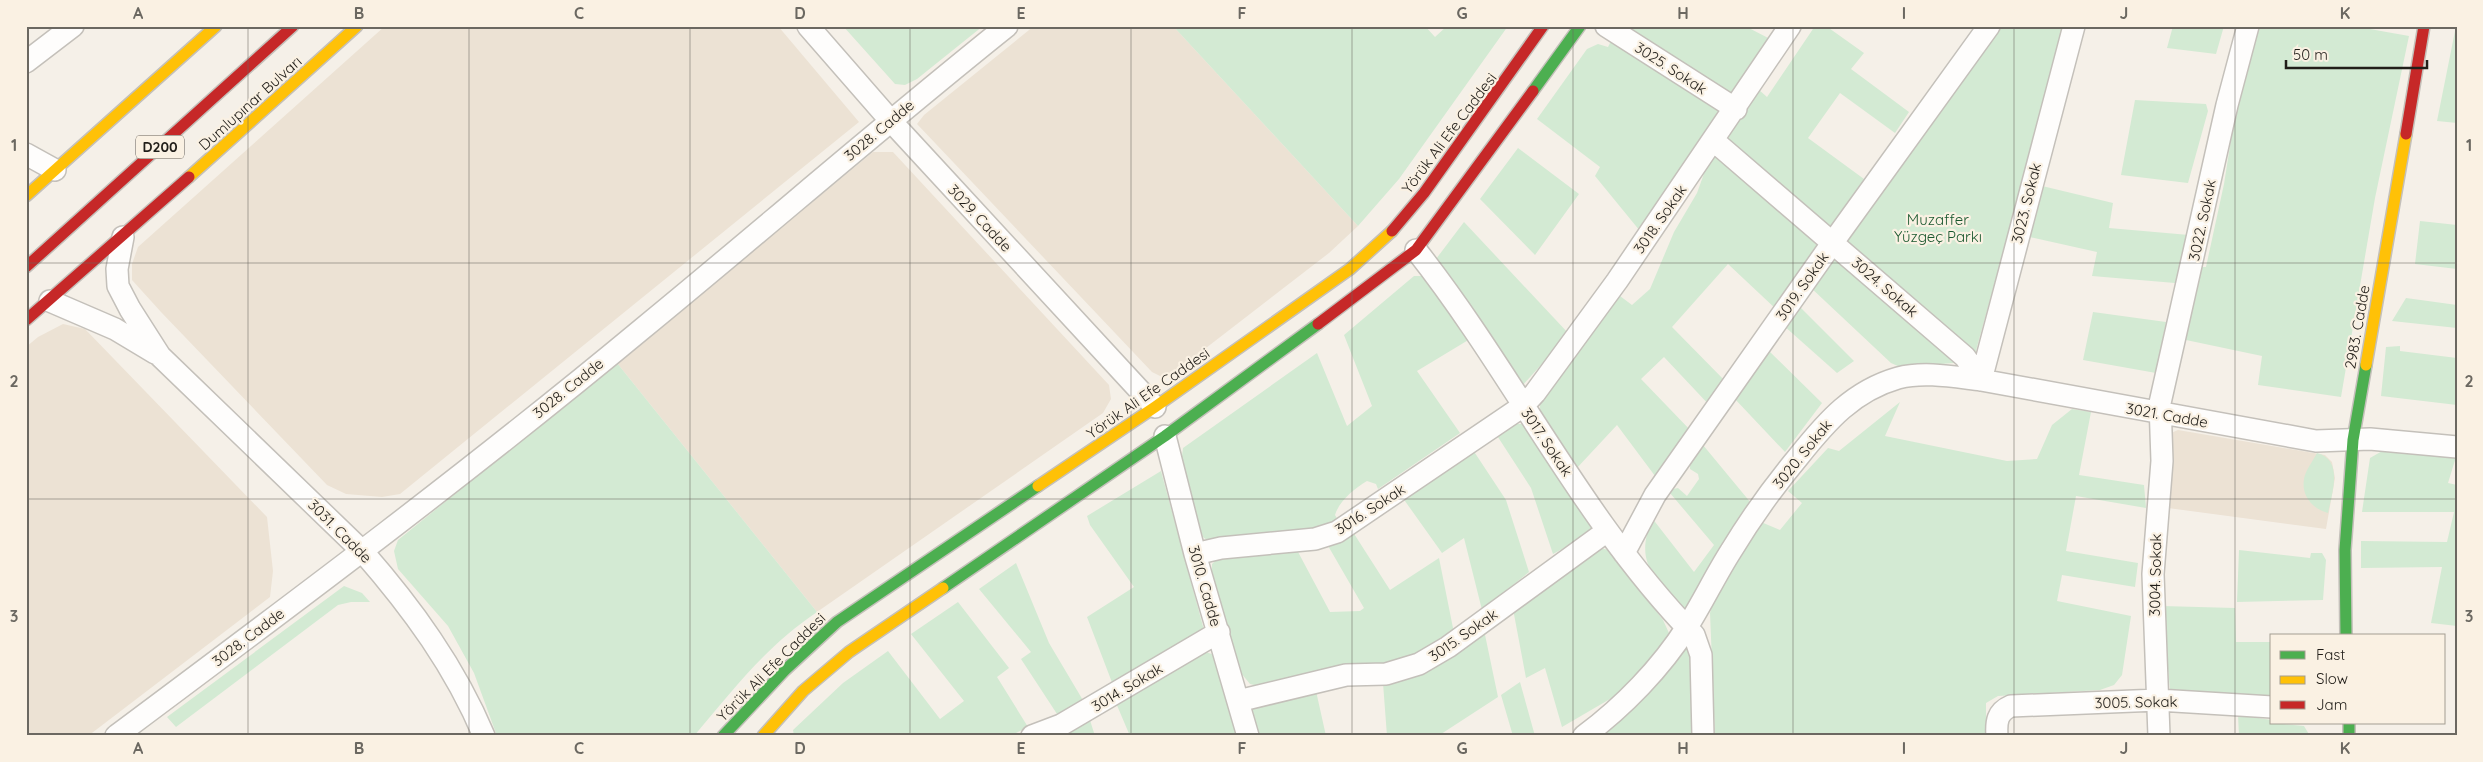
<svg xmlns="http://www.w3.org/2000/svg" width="2483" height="762" viewBox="0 0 2483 762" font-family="Quicksand,sans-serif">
	<rect width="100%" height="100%" fill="#f5f0e8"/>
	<!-- built -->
	<path fill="#ece2d4" d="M385,26H778L859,122L400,494L382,497L346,494L327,485L161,312L132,280V264L138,247Z
		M1034,26H1173L1358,226L1329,253L1171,375L1164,378L1152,372L917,124L924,115Z
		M873,152H893L1109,385L1111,399L1103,413L817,612L617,363Z
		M63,324L85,329L267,517L273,571L270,597L88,736H26V347L38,337Z
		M2178,430L2325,455L2332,462L2335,478L2326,529L2168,508L2171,433Z"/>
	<!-- green -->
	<path fill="#d3ead3" d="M843,26H983L917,79L905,85L895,84Z
		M1173,26H1425L1435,37L1447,26H1508L1399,179L1358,226Z
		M1623,26H1745L1772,40L1737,93H1728Z
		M1815,26H1826L1864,53L1851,69L1909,112L1895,133L1840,93L1808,138L1864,179L1838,223L1829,228L1728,141L1727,138L1758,89L1767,97Z
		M2000,26H2063L2053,72L1975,354L1845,242V236Z
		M2173,26H2224L2216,54L2167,48Z
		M2257,26H2353L2409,36L2375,198L2341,397L2258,385L2262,356L2186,340L2199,267H2206L2224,184L2240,82Z
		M2456,26H2457V123L2437,121Z
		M1612,39L1716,104L1719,112L1640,231L1595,176L1600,167L1537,119L1587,49L1598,44L1608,47Z
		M2135,100L2206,104L2208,111L2188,183L2121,175Z
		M1518,148L1579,194L1535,255L1480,199Z
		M1717,154L1818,238L1819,247L1777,310L1728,264L1672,327L1729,385L1712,408L1664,357L1641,379L1693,433L1658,480L1617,425L1576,469L1540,416V398L1620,296L1632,305L1650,289L1674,232L1697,193L1710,157Z
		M2038,185L2113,203L2109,228L2189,235L2175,283L2092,276L2097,252L2025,236Z
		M2420,221L2457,225V269L2415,264Z
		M1464,222L1569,334L1522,386L1436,259Z
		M1834,254L1956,358L1954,363L1900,367L1891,363L1809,286Z
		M1414,276H1426L1470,339L1417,371L1460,433L1378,489L1376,484L1367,481C1355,488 1339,501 1335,515L1338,520L1328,526L1312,530L1208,541L1203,537L1181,464L1183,448L1317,353L1347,426L1372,406L1344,335Z
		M2406,298L2457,305V328L2392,321Z
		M1797,304L1854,361L1837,373L1783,325Z
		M2093,312L2166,322L2156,373L2083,360Z
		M2400,346V351L2457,358V405L2381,396L2386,347Z
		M1769,351L1822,403L1785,452L1734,398Z
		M617,363L817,612C765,647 734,689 694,736H497L474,673L448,626L398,569L394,551L398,540Z
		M1900,402L1885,436L2007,461L2037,459L2052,425L2072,409L2091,412L2079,475L2144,485L2146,508L2076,496L2066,551L2138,563L2135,587L2062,575L2057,601L2131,616L2122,675L2114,685L2100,690L1998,696L1986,703V736H1715L1710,613L1715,597L1761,522L1780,530L1802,503L1788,491L1828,448L1839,451Z
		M1515,424H1524L1596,527L1586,536L1553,554L1531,488L1494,431Z
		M1703,445L1751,503L1685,610L1679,606C1652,571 1635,564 1652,518L1694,572L1714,545L1670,493L1673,489L1678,488L1687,496L1699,479L1698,474L1690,469V462Z
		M1471,447L1506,500L1529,572L1482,610L1464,538L1442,553L1400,494Z
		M2384,450L2456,457L2448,483L2457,485V626L2431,623L2442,567L2361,568V541L2447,542L2454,512H2362L2370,458Z
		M2317,453C2344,460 2332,493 2328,513C2313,509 2301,496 2304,479C2305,471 2313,461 2317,453Z
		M1161,471L1204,630L1113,685L1087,617L1134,587L1090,525L1087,516Z
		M1351,529L1390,590L1439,558L1454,633L1403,662L1258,686L1250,684L1241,673L1212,578V564L1217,559L1297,550L1330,612L1360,611L1364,608L1327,544Z
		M1600,548L1609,550L1663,620L1669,633L1664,644L1622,692L1562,727L1545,668L1526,678L1513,609Z
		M2239,550L2310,558L2311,553H2322L2326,560L2323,600L2237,602Z
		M1016,563L1049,643L1084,702L1057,714L1021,659L1031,652L979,589Z
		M344,586L362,593L370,602H351L338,605L176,727L167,717Z
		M958,602L1009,668L997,677L1028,727L1010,736H794L793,730L843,683L888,651L940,719L964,701L911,634Z
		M2162,606L2235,608L2236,642H2272V698L2170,689Z
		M1484,630L1498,697L1438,736H1387L1383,683C1423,677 1451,652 1484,630Z
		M1682,648L1688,649L1690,654L1692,736H1590Z
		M1206,652L1217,656L1240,736H1130L1116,703Z
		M1520,682L1535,736H1513L1501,695Z
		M1316,691L1326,736H1259L1251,703Z
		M2238,715L2272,720V723L2304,726L2310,736H2239Z
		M1089,717L1095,736H1048Z"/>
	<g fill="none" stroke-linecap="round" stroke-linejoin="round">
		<defs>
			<path id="street" d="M808,26L890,120L1155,407
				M1606,26L1736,109
				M26,62L73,26
				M1714,141L1965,357L1981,380
				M26,154L55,170
				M123,237L117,269L118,286L130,309L160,356L363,552C412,608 455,667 484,736
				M1416,250C1514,374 1582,520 1694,635L1701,655L1703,736
				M50,301L115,329L155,353
				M1981,380L2074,26
				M1165,436L1195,554L1248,736
				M1624,553L1655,495L1833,242L1989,26
				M1195,554L1221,548L1315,539L1337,532L1523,406L1535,393L1617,281L1790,26
				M1238,701L1346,675L1386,674L1419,664L1448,647L1607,531
				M116,736C294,603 471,471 642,329C764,229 883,125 1007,26
				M1032,736L1061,725L1219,632
				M1584,736C1623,707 1661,668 1687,627C1703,602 1715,576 1731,551C1751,518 1774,486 1799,456C1827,421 1853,391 1898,378C1924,371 1955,377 1981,380L2316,441L2370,439L2457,447
				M1997,736C1996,722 1997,712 2011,706L2158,700L2272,707
				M2159,736L2153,574L2162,461L2160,403L2227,105L2248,26"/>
			<path id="fast" d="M1533,91L1580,26
				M943,588L1165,436L1318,324
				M2346,636L2345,550L2353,440L2366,365
				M2349,723V736
				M723,736L785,670L837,622L1038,486"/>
			<path id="slow" d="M189,177L357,26
				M26,196L216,26
				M2366,365L2406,134
				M1038,486L1155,407L1350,269L1392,231
				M763,736L803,691L849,652L943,588"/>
			<path id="jam" d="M2406,134L2424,26
				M1392,231L1424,193L1543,26
				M26,267L293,26
				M26,320L189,177
				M1318,324L1416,250L1533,91"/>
		</defs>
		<!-- street casing -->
		<use href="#street" stroke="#c4c0ba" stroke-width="24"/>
		<!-- fast casing -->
		<use href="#fast" stroke="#c4c0ba" stroke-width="14"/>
		<!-- slow casing -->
		<use href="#slow" stroke="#c4c0ba" stroke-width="14"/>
		<!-- jam casing -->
		<use href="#jam" stroke="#c4c0ba" stroke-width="14"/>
		<!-- street -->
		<use href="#street" stroke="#fefdfc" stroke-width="21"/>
		<!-- fast -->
		<use href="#fast" stroke="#4caf50" stroke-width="11"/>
		<!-- slow -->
		<use href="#slow" stroke="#ffc107" stroke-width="11"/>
		<!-- jam -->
		<use href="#jam" stroke="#c62828" stroke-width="11"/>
	</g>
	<!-- grid -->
	<path fill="none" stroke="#6b6861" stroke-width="1" stroke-opacity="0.55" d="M248,26V736M469,26V736M690,26V736M910,26V736M1131,26V736M1352,26V736M1573,26V736M1793,26V736M2014,26V736M2235,26V736M26,263H2457M26,499H2457"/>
	<g text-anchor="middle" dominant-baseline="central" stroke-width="4.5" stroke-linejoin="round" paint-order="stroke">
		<!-- shield labels -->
		<rect fill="#faf1e3" stroke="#625d56" stroke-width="1" x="136" y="135.5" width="48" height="23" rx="4"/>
		<g font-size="14" font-weight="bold" fill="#211e19">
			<text x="160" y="147">D200</text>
		</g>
		<!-- street labels -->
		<g font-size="15" fill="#211e19" stroke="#faf1e3">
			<text transform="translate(1671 68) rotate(33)">3025. Sokak</text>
			<text transform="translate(250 103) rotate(-42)">Dumlupınar Bulvarı</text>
			<text transform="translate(879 130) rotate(-40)">3028. Cadde</text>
			<text transform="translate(1449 133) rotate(-53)">Yörük Ali Efe Caddesi</text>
			<text transform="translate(2026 203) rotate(-76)">3023. Sokak</text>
			<text transform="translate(980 218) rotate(47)">3029. Cadde</text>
			<text transform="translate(1660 219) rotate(-55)">3018. Sokak</text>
			<text transform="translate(2202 220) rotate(-78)">3022. Sokak</text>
			<text transform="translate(1802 286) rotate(-55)">3019. Sokak</text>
			<text transform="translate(1885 287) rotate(41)">3024. Sokak</text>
			<text transform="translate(2357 327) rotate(-80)">2983. Cadde</text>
			<text transform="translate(568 388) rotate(-39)">3028. Cadde</text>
			<text transform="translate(1148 393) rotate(-35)">Yörük Ali Efe Caddesi</text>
			<text transform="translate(2167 415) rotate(10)">3021. Cadde</text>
			<text transform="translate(1547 442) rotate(56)">3017. Sokak</text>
			<text transform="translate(1802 454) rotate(-51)">3020. Sokak</text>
			<text transform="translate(1370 509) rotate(-33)">3016. Sokak</text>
			<text transform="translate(340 531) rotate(45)">3031. Cadde</text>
			<text transform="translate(2155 575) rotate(-89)">3004. Sokak</text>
			<text transform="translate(1205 586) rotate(74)">3010. Cadde</text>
			<text transform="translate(1463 635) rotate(-35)">3015. Sokak</text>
			<text transform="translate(248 637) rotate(-37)">3028. Cadde</text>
			<text transform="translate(771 667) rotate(-45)">Yörük Ali Efe Caddesi</text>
			<text transform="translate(1127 687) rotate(-31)">3014. Sokak</text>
			<text transform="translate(2136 702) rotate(-1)">3005. Sokak</text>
		</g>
		<!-- park labels -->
		<g font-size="15" fill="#18572d" stroke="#faf1e3">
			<text x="1938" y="219">Muzaffer<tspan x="1938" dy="17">Yüzgeç Parkı</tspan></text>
		</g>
	</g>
	<!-- border -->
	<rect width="2483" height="762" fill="none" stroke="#faf1e3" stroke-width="55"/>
	<!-- legend -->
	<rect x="2270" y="634" width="175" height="90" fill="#faf1e3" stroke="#a39d92"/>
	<rect x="2280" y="651" width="25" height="8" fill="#4caf50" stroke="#a39d92"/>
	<text x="2316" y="660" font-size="15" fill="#211e19">Fast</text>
	<rect x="2280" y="676" width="25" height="8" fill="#ffc107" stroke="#a39d92"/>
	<text x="2316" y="684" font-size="15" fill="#211e19">Slow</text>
	<rect x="2280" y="701" width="25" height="8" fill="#c62828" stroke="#a39d92"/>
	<text x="2316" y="710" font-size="15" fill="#211e19">Jam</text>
	<!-- scale -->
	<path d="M2286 60v8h141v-8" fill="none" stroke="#211e19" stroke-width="2.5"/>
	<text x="2293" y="60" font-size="15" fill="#211e19" stroke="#faf1e3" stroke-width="4" paint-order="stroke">50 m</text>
	<rect x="28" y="28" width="2428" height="706" fill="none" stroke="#6b6861" stroke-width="2"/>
	<g font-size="16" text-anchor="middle" font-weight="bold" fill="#6b6861">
		<text x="138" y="19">A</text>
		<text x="359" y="19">B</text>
		<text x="579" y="19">C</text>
		<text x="800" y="19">D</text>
		<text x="1021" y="19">E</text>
		<text x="1242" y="19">F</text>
		<text x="1462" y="19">G</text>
		<text x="1683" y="19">H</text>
		<text x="1904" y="19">I</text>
		<text x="2124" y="19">J</text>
		<text x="2345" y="19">K</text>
		<text x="14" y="151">1</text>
		<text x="2469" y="151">1</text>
		<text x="14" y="387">2</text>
		<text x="2469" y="387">2</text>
		<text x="14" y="622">3</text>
		<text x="2469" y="622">3</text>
		<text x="138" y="754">A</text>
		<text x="359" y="754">B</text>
		<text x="579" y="754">C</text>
		<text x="800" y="754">D</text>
		<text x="1021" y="754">E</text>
		<text x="1242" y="754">F</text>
		<text x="1462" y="754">G</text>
		<text x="1683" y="754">H</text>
		<text x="1904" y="754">I</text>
		<text x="2124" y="754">J</text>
		<text x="2345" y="754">K</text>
	</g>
</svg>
